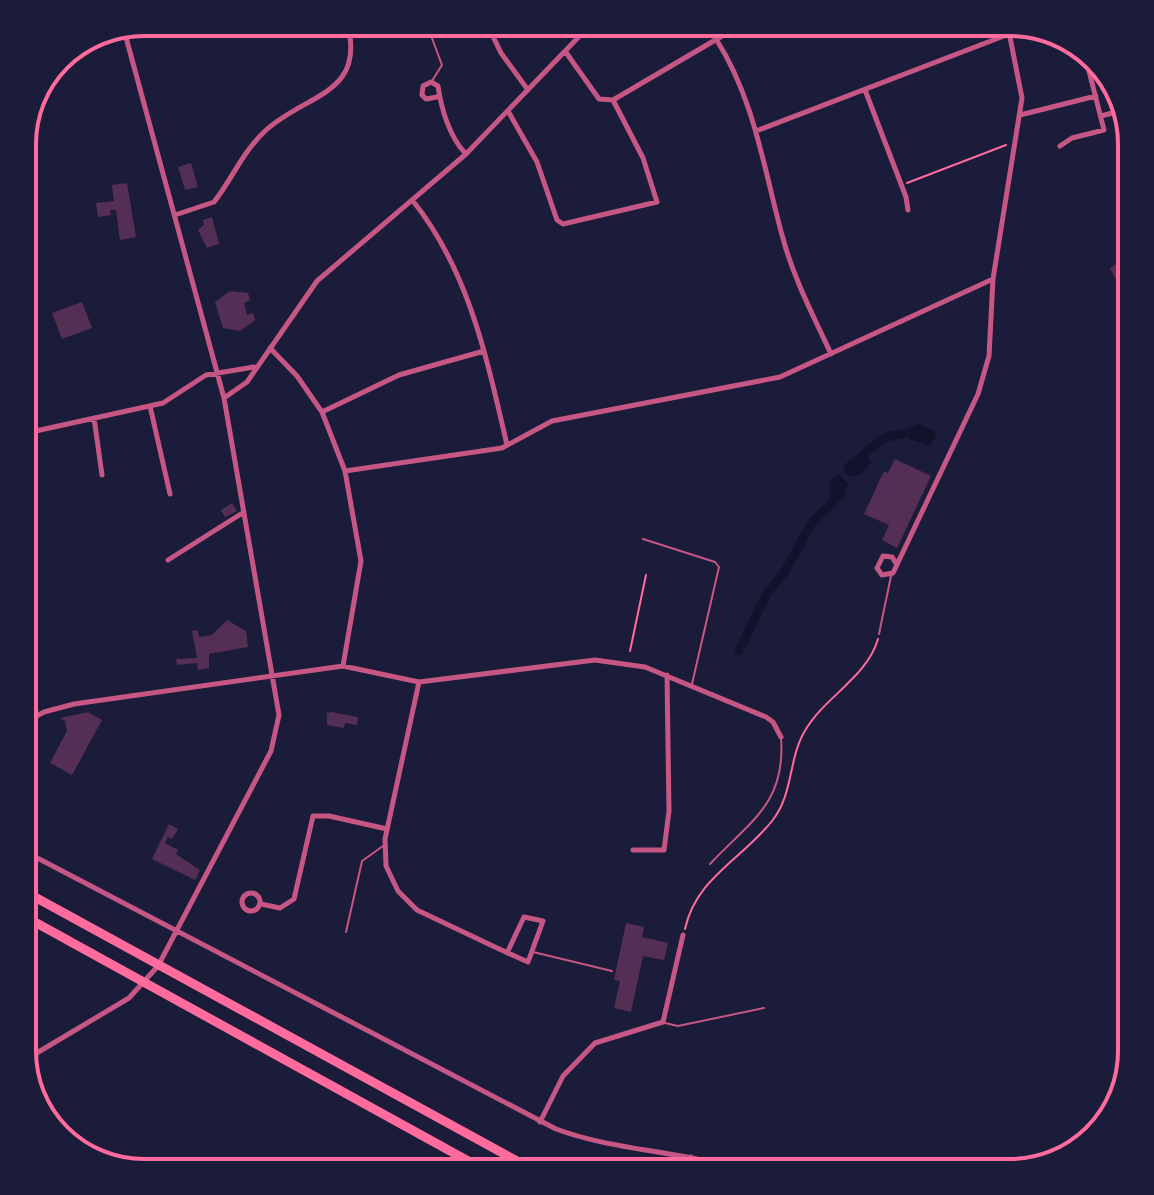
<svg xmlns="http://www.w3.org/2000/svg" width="1154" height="1195" viewBox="0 0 1154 1195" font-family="'Public Sans',sans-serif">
	<rect width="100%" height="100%" fill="#1b1b3a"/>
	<!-- water -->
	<path fill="#12122b" d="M918,424L934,431L936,436L930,445L909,439V428Z
		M861,451L872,461L862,474L850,477L843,470L844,465Z
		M838,473L848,484L844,498L835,505L831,502L829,482Z"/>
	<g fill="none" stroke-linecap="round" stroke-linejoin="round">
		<!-- canal -->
		<path stroke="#12122b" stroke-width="9" d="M865,453L886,437L907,433
			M739,651L767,593L786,570L812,522L833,502"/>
	</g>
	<!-- building -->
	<path fill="#542f53" d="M191,163L198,187L185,190L178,167Z
		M127,183L136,237L120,240L116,210H110L111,215L98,217L96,203L114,201L112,185Z
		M212,217L219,244L207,248L198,230L204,225L203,220Z
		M1132,255V273L1116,280L1110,268Z
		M230,291L248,293L250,300L244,303L247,315L253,313L255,320L240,331L223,328L215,302Z
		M82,302L92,328L62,339L52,313Z
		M1132,388V400H1121L1120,390Z
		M895,459L931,476L897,548L882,540L889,525L864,514L884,471L888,473Z
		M232,503L237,511L225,517L221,510Z
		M227,620L246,631L248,647L209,654V668L198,670L197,663L177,665L176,659L197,658L192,631L198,630L199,637L212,635Z
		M88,712L102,720L72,775L50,763L67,731L65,721L60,718Z
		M331,712L358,717L357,725L345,723L344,728L327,725V713Z
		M169,824L178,829L172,839L168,837L165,843L178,850L176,854L200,870L195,880L152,859Z
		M626,923L644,927L642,937L668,943L664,960L643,956L631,1012L614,1008L620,981L614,980Z"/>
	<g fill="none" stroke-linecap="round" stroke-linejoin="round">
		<!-- path -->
		<path stroke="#ff6b9d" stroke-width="2" d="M907,183L1006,145
			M630,651L646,575
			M685,929C696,878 742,859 772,821C794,794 788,757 806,729C826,696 867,677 878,639"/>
		<!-- service -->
		<path stroke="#c65784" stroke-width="2" d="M426,22L442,65L432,81
			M643,539L715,562L719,567L692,684
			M879,634L891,576
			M710,864C749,822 786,804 781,738
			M346,932L362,861L383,846
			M533,952L612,971
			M665,1023L678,1026L764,1008
			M34,1084L39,1097"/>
		<!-- minor -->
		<path stroke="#c65784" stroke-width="5" d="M486,22L501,53L528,90
			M716,39C754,98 764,169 782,235C793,277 813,315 831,354
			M565,51L599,99L613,100
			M865,90L906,197L908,210
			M437,97L426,99L422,95L423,86L431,82L438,86C441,107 449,137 466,154
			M613,100L746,22
			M508,111L537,162L557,220L563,224L657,202L643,158L613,100
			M1020,115L1096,96
			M1101,116L1120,111
			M756,131L1009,34
			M1060,146L1072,138L1104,130L1089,71L1103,68
			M413,201C469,271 487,359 507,445
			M175,215L214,202C232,179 242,153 264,132C305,93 367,96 347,22
			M270,348L297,376L322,412L345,471L361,561L343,666
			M22,391L26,433
			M224,398L247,382L317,281L466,154L593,22
			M150,406L170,494
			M322,412L399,375L484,351
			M94,418L102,475
			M22,434L163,403L206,375L254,367
			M345,471L502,448L552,421L780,377L993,279
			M168,560L244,512
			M896,563L892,557L883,556L877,568L882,575L893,573L978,394L989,356L993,279L1022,98L1007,22
			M419,682L385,839L386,866L398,891L417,910L497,948L528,962L543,921L524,917L507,953
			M22,724L44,712L74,704L343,666L419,682L595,660L645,667L766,717L773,722L781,737
			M22,850L556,1129C618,1152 685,1150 747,1173
			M633,850H664L669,811L667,675
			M242 902a9 9 0 1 1 18 0a9 9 0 1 1-18 0Z
			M261,904L280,908L294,899L313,816H329L387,829
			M25,1060L129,998L158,966L271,751L279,715L224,398L124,30
			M540,1122L563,1076L595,1043L663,1022L683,935
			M688,1173L691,1157"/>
		<!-- motorway -->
		<path stroke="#ff6b9d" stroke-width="9" d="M22,890L539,1173
			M22,915L490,1173"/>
	</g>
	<!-- crop -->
	<path d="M0 0H1154V1195H0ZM144 36H1010A108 108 0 0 1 1118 144V1051A108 108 0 0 1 1010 1159H144A108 108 0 0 1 36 1051V144A108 108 0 0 1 144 36Z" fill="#1b1b3a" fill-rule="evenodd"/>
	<path fill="none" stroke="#ff6b9d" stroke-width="4" d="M144 36H1010A108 108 0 0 1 1118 144V1051A108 108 0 0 1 1010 1159H144A108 108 0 0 1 36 1051V144A108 108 0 0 1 144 36Z"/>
</svg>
